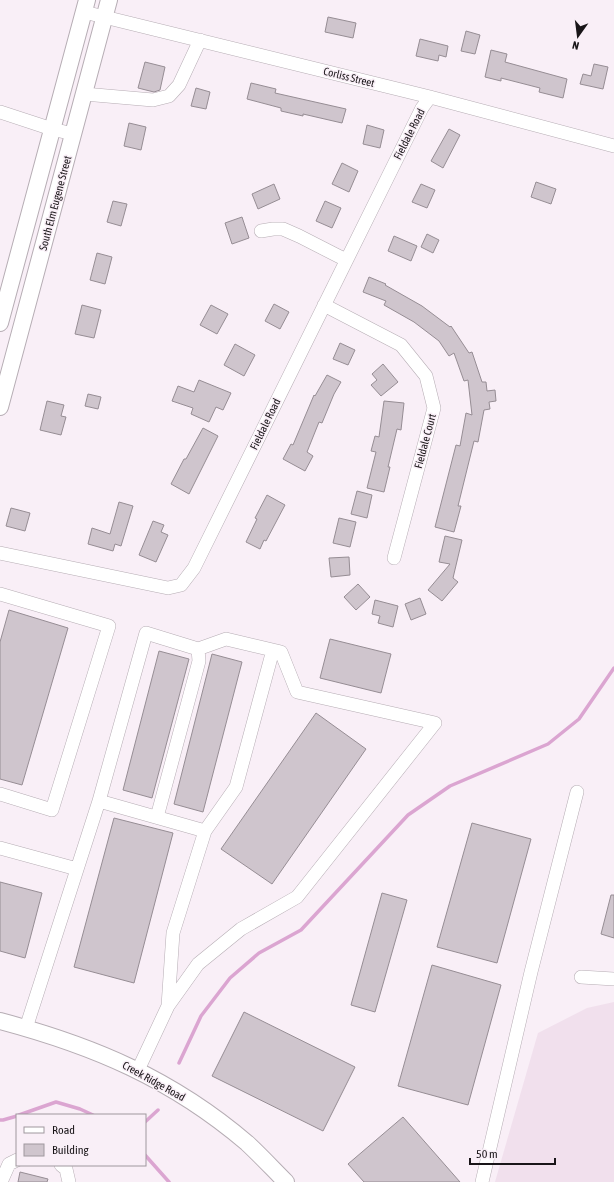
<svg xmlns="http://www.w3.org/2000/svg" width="614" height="1182" viewBox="0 0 614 1182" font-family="'Asap Condensed',sans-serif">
	<rect width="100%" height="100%" fill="#f9eff7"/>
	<!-- built -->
	<path fill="#f1e0ed" d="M614,1002V1182H495L538,1033L587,1008Z"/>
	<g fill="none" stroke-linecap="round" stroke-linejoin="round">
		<!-- stream -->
		<path stroke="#dba5d1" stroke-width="3.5" d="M179,1063L201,1016L230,978L259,953L301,930L408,815L450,786L548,744L579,719L614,668
			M19,1115L56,1102L80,1109L93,1115
			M0,1120H3L17,1116
			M145,1122L158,1110
			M145,1155L169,1182"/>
	</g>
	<!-- building -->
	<path fill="#cfc5cd" stroke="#968d94" d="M328,17L356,23L353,38L325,32Z
		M466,31L480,35L475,54L461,51Z
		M420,39L448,46L446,57L439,55L438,61L416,56Z
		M491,50L507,54L505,62L567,79L563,98L539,92L540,88L501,78V81L485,77Z
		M145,62L165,67L160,90L154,92L138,88Z
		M594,64L608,67L603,89L580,84L583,74L591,76Z
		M251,83L276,89L275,93L346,109L342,123L303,114V116L281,111V108L247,99Z
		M196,88L210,92L206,109L191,106Z
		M129,123L146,127L141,150L124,146Z
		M367,125L384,130L380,148L363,144Z
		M449,129L460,135L443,168L431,161Z
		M342,163L358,171L349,192L332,184Z
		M536,182L556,189L551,204L531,197Z
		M274,184L280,199L258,209L252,194Z
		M421,184L435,190L427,208L412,202Z
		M113,201L127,204L121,226L107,222Z
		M325,201L341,208L332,228L316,221Z
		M242,217L249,238L232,244L225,223Z
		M427,234L439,240L433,253L421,247Z
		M394,236L417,246L411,261L388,251Z
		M97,253L112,257L105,284L90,280Z
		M369,277L386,284L385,285L422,306L450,327L451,326L469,353L472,352L482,382H486L487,391L495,390L496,401L489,402L490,409L484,410L478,442L474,441L458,506H461L454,532L435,527L456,445L460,446L466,413L472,415L468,380L464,381L454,353L449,356L439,341L414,322L384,305L386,301L363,292Z
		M274,304L289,312L280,329L265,321Z
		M82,305L101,310L94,338L75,334Z
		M211,305L228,314L217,334L200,325Z
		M340,343L355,350L348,365L333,359Z
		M235,344L255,355L244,376L224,365Z
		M383,364L398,382L381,396L371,385L377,380L372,374Z
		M327,375L341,382L334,394L322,423L319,422L307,452L313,456L305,471L283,459L291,444L293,445L314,395L315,396Z
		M199,380L231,393L223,410L216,407L209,422L191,414L193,408L172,401L178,386L194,392Z
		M88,394L101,397L98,409L85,406Z
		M47,401L64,405L61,416L66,417L61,435L40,430Z
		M384,401L404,403L401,430L397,429L388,467H390L384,492L367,488L376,452L371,451L375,436L379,437Z
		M203,428L218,436L189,494L171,484L184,459H186Z
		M357,491L372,495L367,518L351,514Z
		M267,495L285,505L266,541L264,540L260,549L246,542L257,519L255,518Z
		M119,502L133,506L121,546L115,544L113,551L88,544L92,528L110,534Z
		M11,508L30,513L25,531L6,526Z
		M339,518L356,522L350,547L333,543Z
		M153,521L164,525L161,532L168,535L156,562L139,555Z
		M445,536L462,540L453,578L458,582L442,601L428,590L450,564L439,562Z
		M349,557L350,575L331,577L329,558Z
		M358,584L370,597L356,610L344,597Z
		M420,598L426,614L411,620L405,604Z
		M375,600L398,606L393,627L378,623L380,616L372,614Z
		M9,610L68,628L22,785L0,779V642Z
		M330,639L391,654L381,693L320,678Z
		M159,651L189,659L152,798L123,790Z
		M212,654L242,662L203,812L174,804Z
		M316,713L366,749L272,884L221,849Z
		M114,818L173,833L134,983L74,967Z
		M472,823L531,839L497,963L437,947Z
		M0,882L42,893L25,958L0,951Z
		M382,893L407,900L375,1012L351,1005Z
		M611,895H614V938L601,934Z
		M432,965L501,985L468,1105L398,1086Z
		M244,1012L355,1067L323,1131L212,1076Z
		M403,1117L460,1182H364L348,1164Z
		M20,1172L48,1179L47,1182H18Z"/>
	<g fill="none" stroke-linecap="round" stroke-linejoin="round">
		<defs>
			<path id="minor" d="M84,12L430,97L614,146
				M84,94L153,100L169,96L179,85L200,40
				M0,112L52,129L73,134
				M261,231L273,229H283L299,236L346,260
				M324,305L401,345L426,376L434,408L394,558
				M0,553L168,588L181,585L194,568L422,108L430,97
				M0,594L109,626L52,810L0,794
				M99,801L146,633L198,649L226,639L281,652L297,692L435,723L297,897L241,929L198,964L168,1006
				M157,817L195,676L199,661L198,649
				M205,831L236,787L273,650
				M0,848L77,869
				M581,977L614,979
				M26,1028L99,801L205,831L173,933L168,1006L138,1070
				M61,1165L66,1169L69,1182
				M1,1182L9,1164L17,1160
				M482,1182L531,972L577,792"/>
			<path id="major" d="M0,323L87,0
				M0,407L109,0
				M0,1021C94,1046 172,1079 247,1143C260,1155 273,1169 286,1182"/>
		</defs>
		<!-- minor casing -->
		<use href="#minor" stroke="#b6adb4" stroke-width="14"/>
		<!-- major casing -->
		<use href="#major" stroke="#b6adb4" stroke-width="18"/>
		<!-- minor -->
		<use href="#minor" stroke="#fff" stroke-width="13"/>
		<!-- major -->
		<use href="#major" stroke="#fff" stroke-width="16"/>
	</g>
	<g text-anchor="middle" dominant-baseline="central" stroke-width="3" stroke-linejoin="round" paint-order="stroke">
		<!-- street labels -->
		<g font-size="11" fill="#191518" stroke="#f9eff7">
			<text transform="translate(349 77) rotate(14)">Corliss Street</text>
			<text transform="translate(409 134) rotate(-63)">Fieldale Road</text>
			<text transform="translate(55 203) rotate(-75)">South Elm Eugene Street</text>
			<text transform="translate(265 424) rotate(-64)">Fieldale Road</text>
			<text transform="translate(425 441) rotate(-75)">Fieldale Court</text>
			<text transform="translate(154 1081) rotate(29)">Creek Ridge Road</text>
		</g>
	</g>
	<!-- legend -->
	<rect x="16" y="1114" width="130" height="52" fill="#f9eff7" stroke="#9f989e"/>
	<rect x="24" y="1127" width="20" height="6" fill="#ffffff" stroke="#9f989e"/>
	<text x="52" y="1134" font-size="12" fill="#191518">Road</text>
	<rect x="24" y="1144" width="20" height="12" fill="#cfc5cd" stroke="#9f989e"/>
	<text x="52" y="1154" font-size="12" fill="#191518">Building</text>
	<!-- north arrow -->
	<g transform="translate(578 36) rotate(194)" stroke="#f9eff7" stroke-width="3" paint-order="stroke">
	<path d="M0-3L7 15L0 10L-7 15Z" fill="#191518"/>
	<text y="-6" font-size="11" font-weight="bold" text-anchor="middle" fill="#191518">N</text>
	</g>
	<!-- scale -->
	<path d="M470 1158v6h85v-6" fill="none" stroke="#191518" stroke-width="2"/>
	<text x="476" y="1158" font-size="12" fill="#191518" stroke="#f9eff7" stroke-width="3" paint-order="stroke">50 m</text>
</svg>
